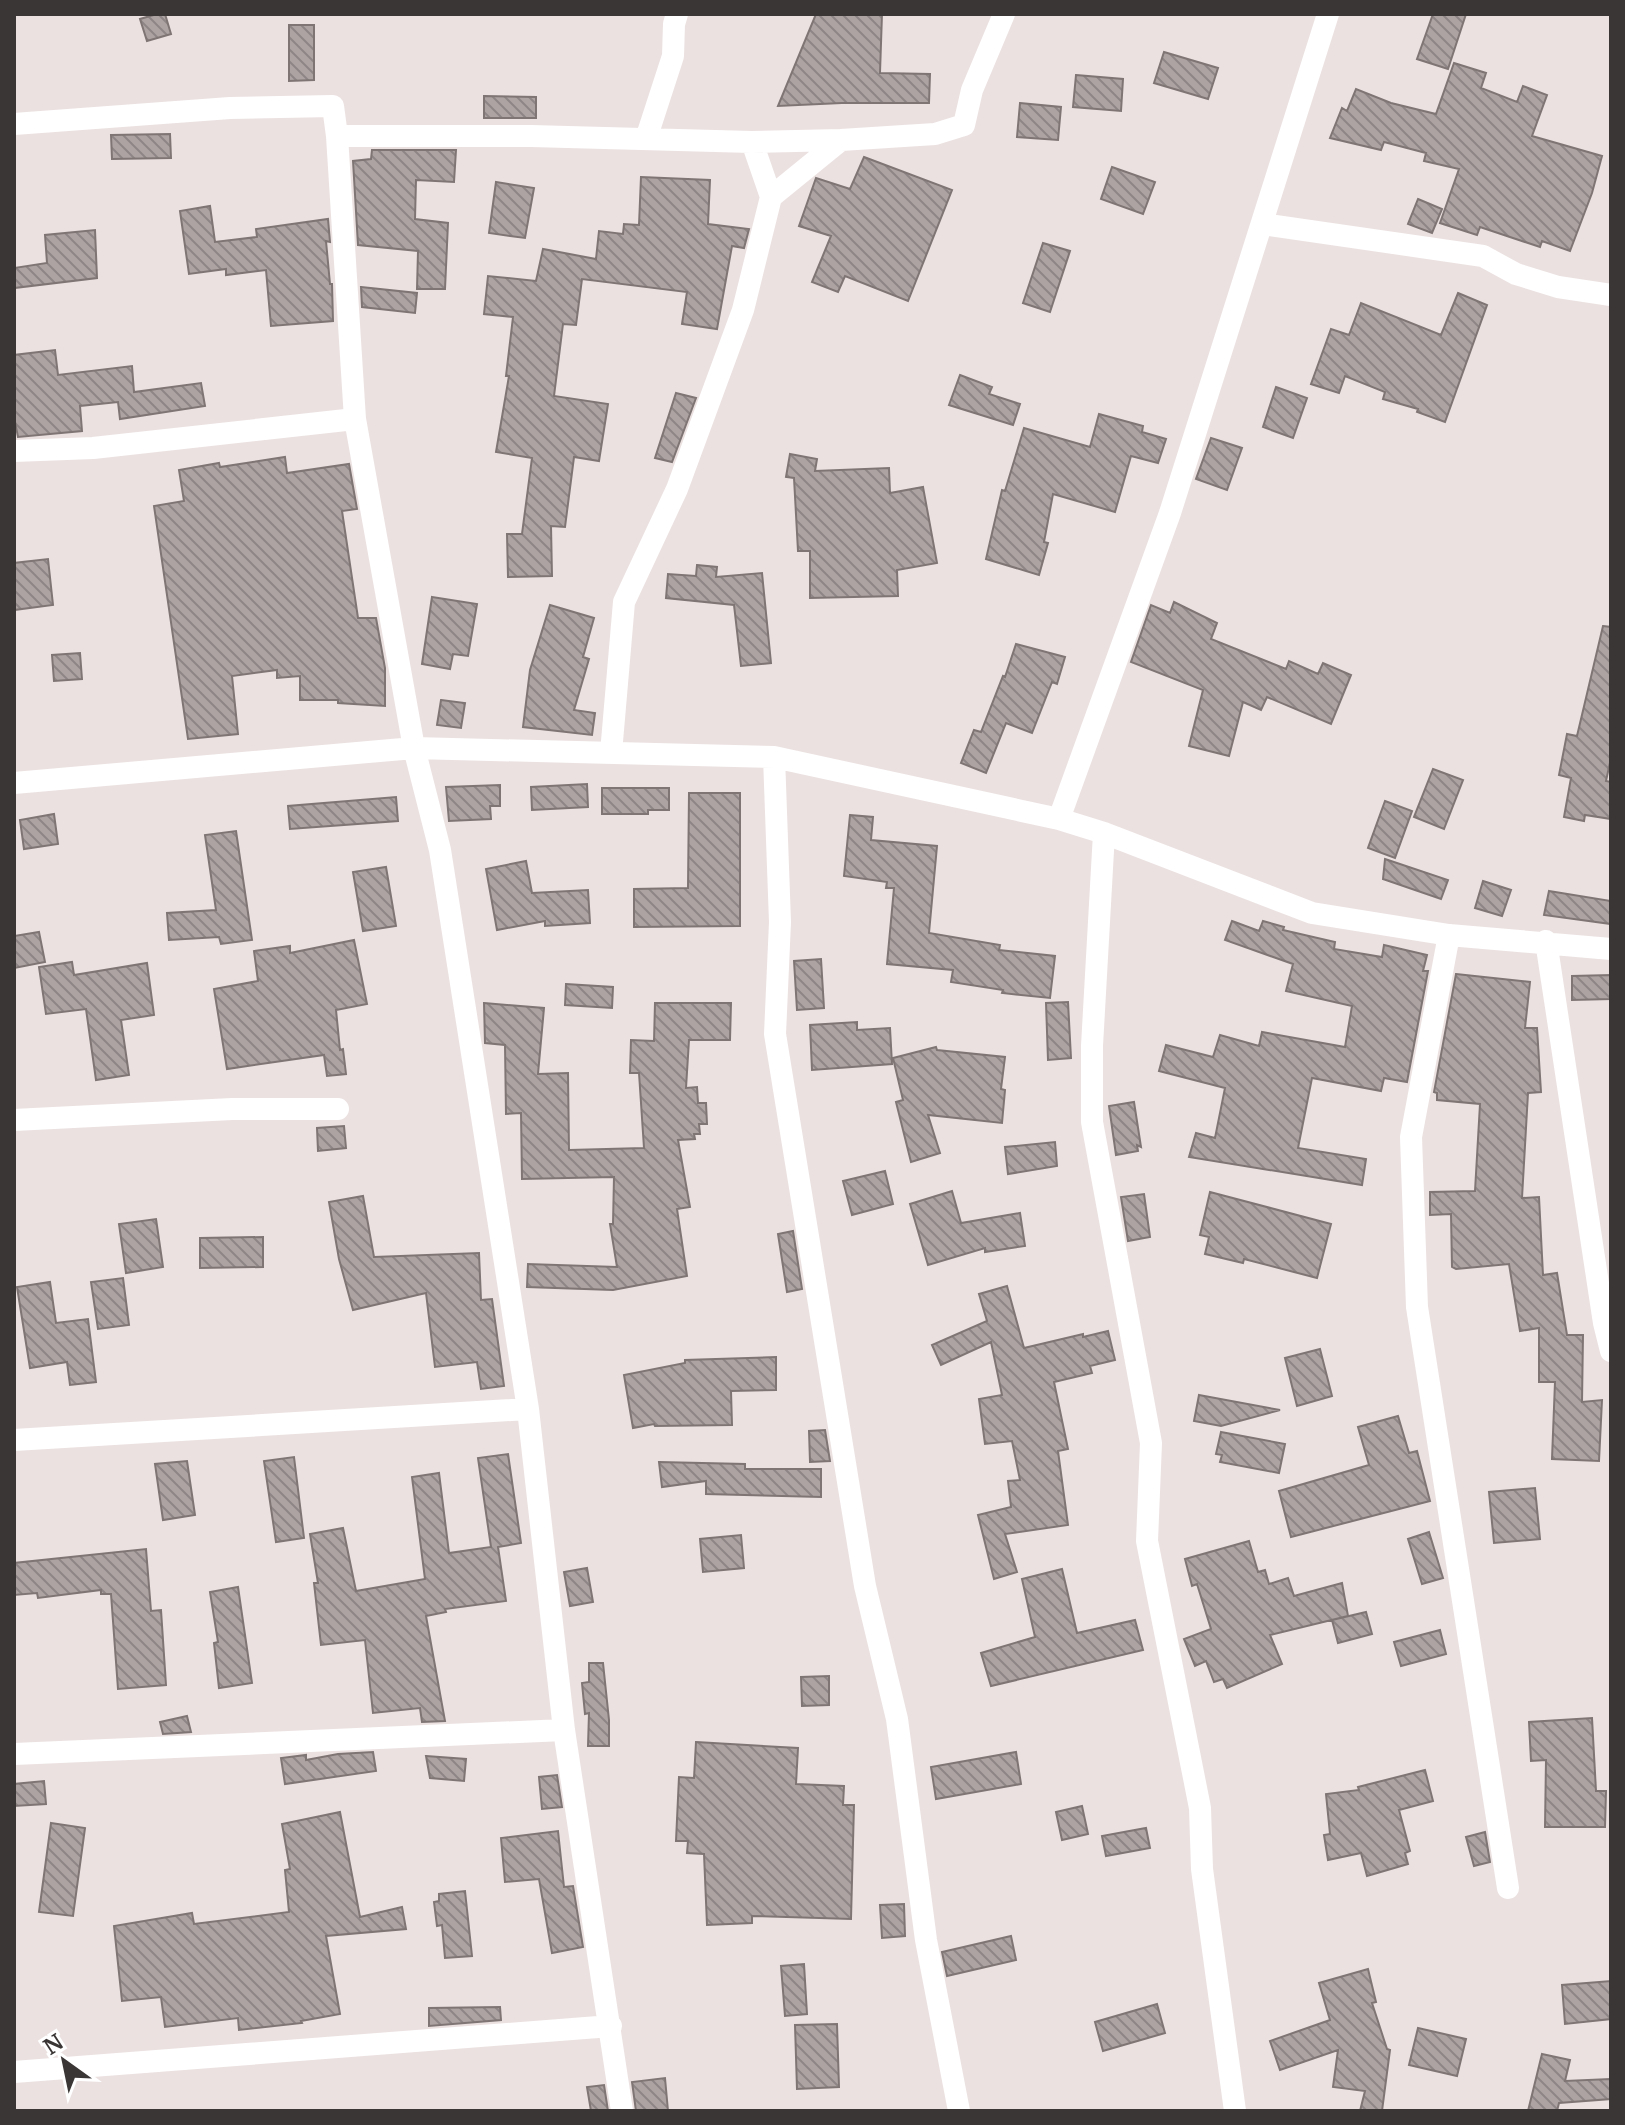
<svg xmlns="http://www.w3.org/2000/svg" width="1625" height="2125" viewBox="0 0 1625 2125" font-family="Merriweather,serif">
	<defs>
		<pattern id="building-back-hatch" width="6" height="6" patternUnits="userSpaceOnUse" patternTransform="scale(2)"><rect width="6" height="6" fill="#ada3a3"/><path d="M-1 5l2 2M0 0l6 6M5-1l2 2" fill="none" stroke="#8e8686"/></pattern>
	</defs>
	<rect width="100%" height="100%" fill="#ece1e1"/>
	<!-- building -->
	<path fill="url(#building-back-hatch)" stroke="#7f7575" stroke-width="2" d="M157,14H165L171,34L147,41L140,19Z
		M816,14H882L880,73L930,74L929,103H842L778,106Z
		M1433,14H1466L1448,69L1417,59Z
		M289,25H314V80L289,81Z
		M1164,52L1218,68L1208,99L1154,83Z
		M1454,63L1486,73L1481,88L1517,102L1523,86L1547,95L1532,136L1602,156L1592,193L1570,251L1542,241L1540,247L1480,227L1477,235L1440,223L1459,169L1424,161L1426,153L1384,142L1381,150L1330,138L1342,108L1347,111L1356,89L1391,103L1436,114Z
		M1076,75L1123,79L1121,111L1073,107Z
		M484,96L536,97V118H484Z
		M1020,103L1061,107L1058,140L1017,137Z
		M170,134L171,158L112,159L111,135Z
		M372,150H456L454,182L416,180L415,219L448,223L445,289H417L418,251L358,245L353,161L371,159Z
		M864,157L952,190L908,301L845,276L838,292L812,282L831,236L799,226L816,178L850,189Z
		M1112,167L1155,182L1143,214L1101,199Z
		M641,177L710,180L708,224L749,229L744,248L732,246L717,329L682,324L687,292L582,279L576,325L563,324L554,396L608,404L599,461L574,457L565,527L551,526L552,576L508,577L507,534H522L532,458L496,452L509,376H506L513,317L484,314L488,276L536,281L543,249L596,259L599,231L623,234L624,224L639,225Z
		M496,182L534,188L525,238L489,233Z
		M1418,199L1442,209L1432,233L1408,224Z
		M210,206L215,242L257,237L256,229L328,219L330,242L326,241L330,284H332L333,321L271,326L266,270L226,275V269L189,274L180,211Z
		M95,230L97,278L14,288V268L47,263L45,235Z
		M1043,243L1070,251L1050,312L1023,303Z
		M361,287L417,293L415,313L362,307Z
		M1458,293L1487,305L1445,422L1417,412L1418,409L1383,399L1385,392L1345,376L1339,393L1311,384L1331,329L1349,335L1361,303L1441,335Z
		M55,350L58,375L132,366L134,392L201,383L205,406L120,419L118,402L80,406L82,431L18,437L14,417V355Z
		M960,375L992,387L989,394L1020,404L1013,425L949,405Z
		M1276,387L1307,398L1293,438L1263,427Z
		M676,393L696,398L672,462L655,458Z
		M1099,414L1143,426L1142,432L1166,439L1158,463L1131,456L1115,512L1053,494L1044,542L1048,543L1039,575L986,559L1002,490L1005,491L1024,428L1090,447Z
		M1211,438L1242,448L1227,490L1196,479Z
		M790,454L817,459L815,471L889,468L890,493L923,487L937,563L897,570L898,596L810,598V551H798L794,478L786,477Z
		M285,457L287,473L349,464L357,509L342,511L358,618H376L385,668V706L338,703V700H300V676L277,678V670L232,676L238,734L188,739L154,506L184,501L179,470L219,463L220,467Z
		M48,559L53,605L14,610V563Z
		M697,565L717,567L716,577L762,573L771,663L741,666L734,605L666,598L668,574L696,576Z
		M432,597L477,604L468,656L453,654L450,669L422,664Z
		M1174,602L1217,623L1211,639L1286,669L1289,661L1318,674L1323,663L1351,675L1331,724L1267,697L1261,710L1243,702L1229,756L1189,746L1203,690L1131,662L1151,605L1170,613Z
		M550,605L594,618L583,657L589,659L574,710L595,713L592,735L523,727L530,670Z
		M1603,626L1611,627V758L1606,781L1611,782V819L1585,815L1584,821L1564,817L1571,778L1559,775L1567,734L1577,736Z
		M1016,644L1065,657L1057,684L1052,682L1032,733L1006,723L986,773L961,763L974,730L981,732L1003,676L1005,677Z
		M80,653L82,679L54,681L52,655Z
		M441,700L465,703L461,728L437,725Z
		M1433,769L1463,780L1444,829L1414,817Z
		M587,784L588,807L532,810L531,787Z
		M500,785V806H490L491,819L449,821L446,787Z
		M602,788H669V810H648V814H602Z
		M689,793H740V926L634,927V889L688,888Z
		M396,797L398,821L290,829L288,806Z
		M1385,801L1412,811L1395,858L1368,848Z
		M54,814L58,844L24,849L20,820Z
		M850,815L873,817L871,840L937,846L929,933L1000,945L999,950L1055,956L1050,998L1002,993L1003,990L951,982L953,970L887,964L894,888H886L887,882L844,876Z
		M236,831L252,940L221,944L219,937L169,940L167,913L216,910L205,835Z
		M1385,859L1448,880L1441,899L1383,879Z
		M526,861L532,893L588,890L590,923L545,926V921L497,930L486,869Z
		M386,867L396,926L363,931L353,872Z
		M1483,881L1511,890L1502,916L1475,908Z
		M1549,891L1611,901V924L1544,915Z
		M1232,921L1259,931L1263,921L1284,927L1283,930L1335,942L1334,949L1382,957L1384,945L1427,955L1423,971H1428L1407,1082L1384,1078L1381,1091L1312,1078L1298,1148L1366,1159L1362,1185L1189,1157L1196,1133L1215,1138L1225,1088L1159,1071L1166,1045L1213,1057L1220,1035L1259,1046L1262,1032L1345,1047L1352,1006L1286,991L1293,964L1225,940Z
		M39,932L45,962L14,968V936Z
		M354,940L367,1004L336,1010L340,1050L343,1049L346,1074L327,1076L324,1055L227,1069L214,989L258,981L254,951L290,946V953Z
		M821,959L824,1008L797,1010L794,961Z
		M72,962L74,975L147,963L154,1015L121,1020L129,1075L96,1080L86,1009L46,1014L39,967Z
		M1456,974L1530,982L1525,1028H1537L1541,1092L1528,1093L1522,1198L1539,1197L1543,1275L1557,1273L1567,1335H1583L1582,1402L1602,1400L1599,1461L1552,1459L1555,1382H1539V1328L1520,1331L1509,1264L1456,1269L1452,1267L1451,1214L1430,1215V1192L1475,1191L1480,1104L1437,1100V1093L1434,1092Z
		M1611,975V999L1572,1000V976Z
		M566,984L613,987L612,1008L565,1005Z
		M1068,1002L1071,1058L1048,1060L1046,1003Z
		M484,1003L544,1008L538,1074L568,1073L569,1150L644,1148L639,1073H630L631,1040L654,1041L655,1003H731L730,1040H689L686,1088L697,1087L698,1103H706L707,1124H699L700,1134H694L695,1139L678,1140L690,1207L677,1209L687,1276L613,1290L527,1287L528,1264L617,1267L610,1224H613L614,1177L522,1179L521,1113L506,1114L505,1045L485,1043Z
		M857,1022V1030L890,1028L892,1064L812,1070L810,1025Z
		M936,1047L937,1050L1005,1057L1001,1089L1005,1090L1002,1123L928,1115L940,1153L911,1162L896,1102L903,1100L893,1058Z
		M1134,1102L1141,1147L1137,1145L1138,1151L1116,1155L1109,1106Z
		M344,1126L346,1148L318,1151L317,1128Z
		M1055,1142L1057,1166L1008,1174L1005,1147Z
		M885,1171L893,1204L852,1215L843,1181Z
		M952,1191L961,1223L1020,1213L1025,1246L985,1252V1248L928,1265L910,1204Z
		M1210,1192L1331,1224L1317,1278L1244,1259L1243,1263L1205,1254L1209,1237L1200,1235Z
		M1144,1194L1150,1237L1128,1241L1121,1197Z
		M363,1196L374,1257L479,1253L481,1300L492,1299L504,1386L481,1389L477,1362L435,1367L426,1293L353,1310L339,1259L329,1202Z
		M156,1219L163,1267L126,1273L119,1224Z
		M793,1231L802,1289L787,1292L778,1234Z
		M263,1237V1267L200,1268V1238Z
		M123,1278L129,1325L98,1329L91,1282Z
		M50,1282L56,1323L88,1319L96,1382L70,1385L67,1362L30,1368L17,1287Z
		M1007,1286L1024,1348L1083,1334V1337L1108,1331L1115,1360L1090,1366L1092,1373L1054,1382L1068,1449L1058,1451L1068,1525L1005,1534L1017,1572L994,1579L978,1515L1011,1507L1008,1481L1020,1480L1012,1441L985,1444L979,1399L1002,1395L991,1342L941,1365L932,1345L987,1321L979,1294Z
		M1320,1349L1332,1396L1297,1406L1285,1358Z
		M776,1357V1390L731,1391L732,1425L655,1426L654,1424L633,1428L624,1375L685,1363V1360Z
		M1199,1395L1280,1410L1221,1426L1194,1421Z
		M1398,1416L1409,1453L1417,1451L1430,1501L1291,1537L1279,1491L1369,1465L1358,1427Z
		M825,1430L830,1461L810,1462L809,1431Z
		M1221,1432L1285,1444L1279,1473L1220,1462L1222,1455L1216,1454Z
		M508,1454L521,1543L498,1547L506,1601L445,1609L446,1612L426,1616L445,1721L422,1722L420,1708L373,1713L365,1640L321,1645L314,1583H318L310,1534L343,1528L356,1591L425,1579L412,1477L439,1473L449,1553L491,1547L478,1458Z
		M294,1457L304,1538L276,1542L264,1461Z
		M187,1461L195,1515L163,1520L155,1464Z
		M659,1462L745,1464V1469H821V1497L706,1494V1481L662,1487Z
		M1535,1488L1540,1539L1494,1543L1489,1492Z
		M1429,1532L1443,1578L1422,1584L1408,1539Z
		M741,1535L744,1568L703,1572L700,1539Z
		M1249,1541L1258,1572L1265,1570L1269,1584L1288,1578L1294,1596L1342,1583L1348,1616L1270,1635L1282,1664L1227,1688L1223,1679L1214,1682L1206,1661L1195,1666L1184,1639L1211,1629L1197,1584L1192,1586L1185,1559Z
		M146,1549L151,1611L161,1610L166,1685L118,1689L111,1594H101V1590L38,1598L37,1593L14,1595V1563Z
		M587,1568L593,1602L570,1606L564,1572Z
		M1062,1569L1077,1633L1135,1620L1143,1650L991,1686L981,1653L1035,1637L1022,1579Z
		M238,1587L252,1683L219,1688L214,1643L218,1642L210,1592Z
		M1366,1612L1372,1634L1338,1643L1332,1620Z
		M1440,1630L1446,1654L1401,1666L1394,1642Z
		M589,1663H603L609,1720V1746H588L589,1713L585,1714L582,1683L589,1682Z
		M829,1676V1705L802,1706L801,1677Z
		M187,1716L191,1732L163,1734L160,1722Z
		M1592,1718L1596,1791H1606L1605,1827H1545L1546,1760L1531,1761L1529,1722Z
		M696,1742L798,1748L796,1784L844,1786L843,1805H854L851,1919L752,1916V1923L707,1925L704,1854L687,1853L688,1841H676L679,1777L694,1778Z
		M373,1752L376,1771L285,1784L281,1758L306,1755V1760L338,1754Z
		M1016,1752L1021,1784L936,1799L931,1767Z
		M426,1756L466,1759L464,1781L430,1778Z
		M1425,1770L1433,1801L1399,1810L1410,1851L1405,1853L1408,1864L1367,1876L1361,1853L1328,1860L1324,1835L1330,1834L1326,1794L1359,1790L1358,1787Z
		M557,1775L562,1807L542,1809L539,1777Z
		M44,1781L46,1804L14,1806V1784Z
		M1082,1806L1088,1834L1062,1840L1056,1812Z
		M340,1812L360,1917L402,1907L406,1929L326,1936L340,2014L301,2021L302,2023L239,2030L238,2018L165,2027L161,1997L122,2001L114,1926L192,1913L194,1924L289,1912L285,1870L290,1869L282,1824Z
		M51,1823L85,1828L73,1916L39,1912Z
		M1146,1828L1150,1848L1106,1856L1102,1836Z
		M558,1831L564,1887L573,1886L583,1947L552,1953L539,1879L505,1882L501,1838Z
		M1485,1832L1490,1862L1474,1866L1466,1837Z
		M465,1891L472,1956L445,1958L442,1925L437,1926L434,1902L439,1901V1894Z
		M904,1904L905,1936L882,1938L880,1905Z
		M1011,1936L1016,1960L947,1976L942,1952Z
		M804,1964L807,2014L785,2016L781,1966Z
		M1368,1969L1376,2002L1372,2003L1387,2049L1390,2050L1382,2111H1360L1365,2091L1333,2087L1338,2050L1280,2070L1270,2041L1330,2020L1319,1983Z
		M1611,1981V2019L1565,2024L1562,1985Z
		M1157,2004L1165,2033L1103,2051L1095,2022Z
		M500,2007L501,2020L429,2026V2008Z
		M837,2024L839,2087L797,2089L795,2025Z
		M1418,2028L1466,2039L1457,2076L1409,2065Z
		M1542,2054L1570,2060L1565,2081L1610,2079L1611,2099L1559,2103L1557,2111H1528Z
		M665,2078L668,2111H636L632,2082Z
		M604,2085L608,2111H591L587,2087Z"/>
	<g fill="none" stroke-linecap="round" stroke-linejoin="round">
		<!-- street -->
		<path stroke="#fff" stroke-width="22" d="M14,124L230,108L333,106L337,136H531L752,142L841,140
			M337,136L355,419L414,748L440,850L528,1409L564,1730L622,2111
			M646,139L673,56L674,24L677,14
			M771,197L841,140L935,134L964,125L972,90L1004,14
			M1262,224L1483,256L1516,274L1558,287L1611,295
			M14,451L93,448L355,419
			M611,753L624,602L677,489L743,310L771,197L752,142
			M774,757L780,922L775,1034L865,1586L897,1719L926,1940L959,2111
			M14,783L414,748L774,757L1059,819L1104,833L1312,913L1449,935L1611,949
			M1059,819L1170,513L1328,14
			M1104,833L1092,1046V1122L1151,1443L1147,1541L1200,1808L1202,1869L1235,2111
			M1449,935L1411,1137L1417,1307L1508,1888
			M1546,941L1604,1323L1611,1351
			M14,1120L232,1109H338
			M14,1440L528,1409
			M14,1754L564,1730
			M14,2072L611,2026"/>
	</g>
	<!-- border -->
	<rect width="1625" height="2125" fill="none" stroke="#3b3636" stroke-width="32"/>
	<!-- north arrow -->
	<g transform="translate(64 2061) rotate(327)" stroke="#ffffff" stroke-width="6" paint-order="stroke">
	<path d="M0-6L14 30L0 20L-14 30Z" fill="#3b3636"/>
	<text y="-12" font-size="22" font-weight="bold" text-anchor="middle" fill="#3b3636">N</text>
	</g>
</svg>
